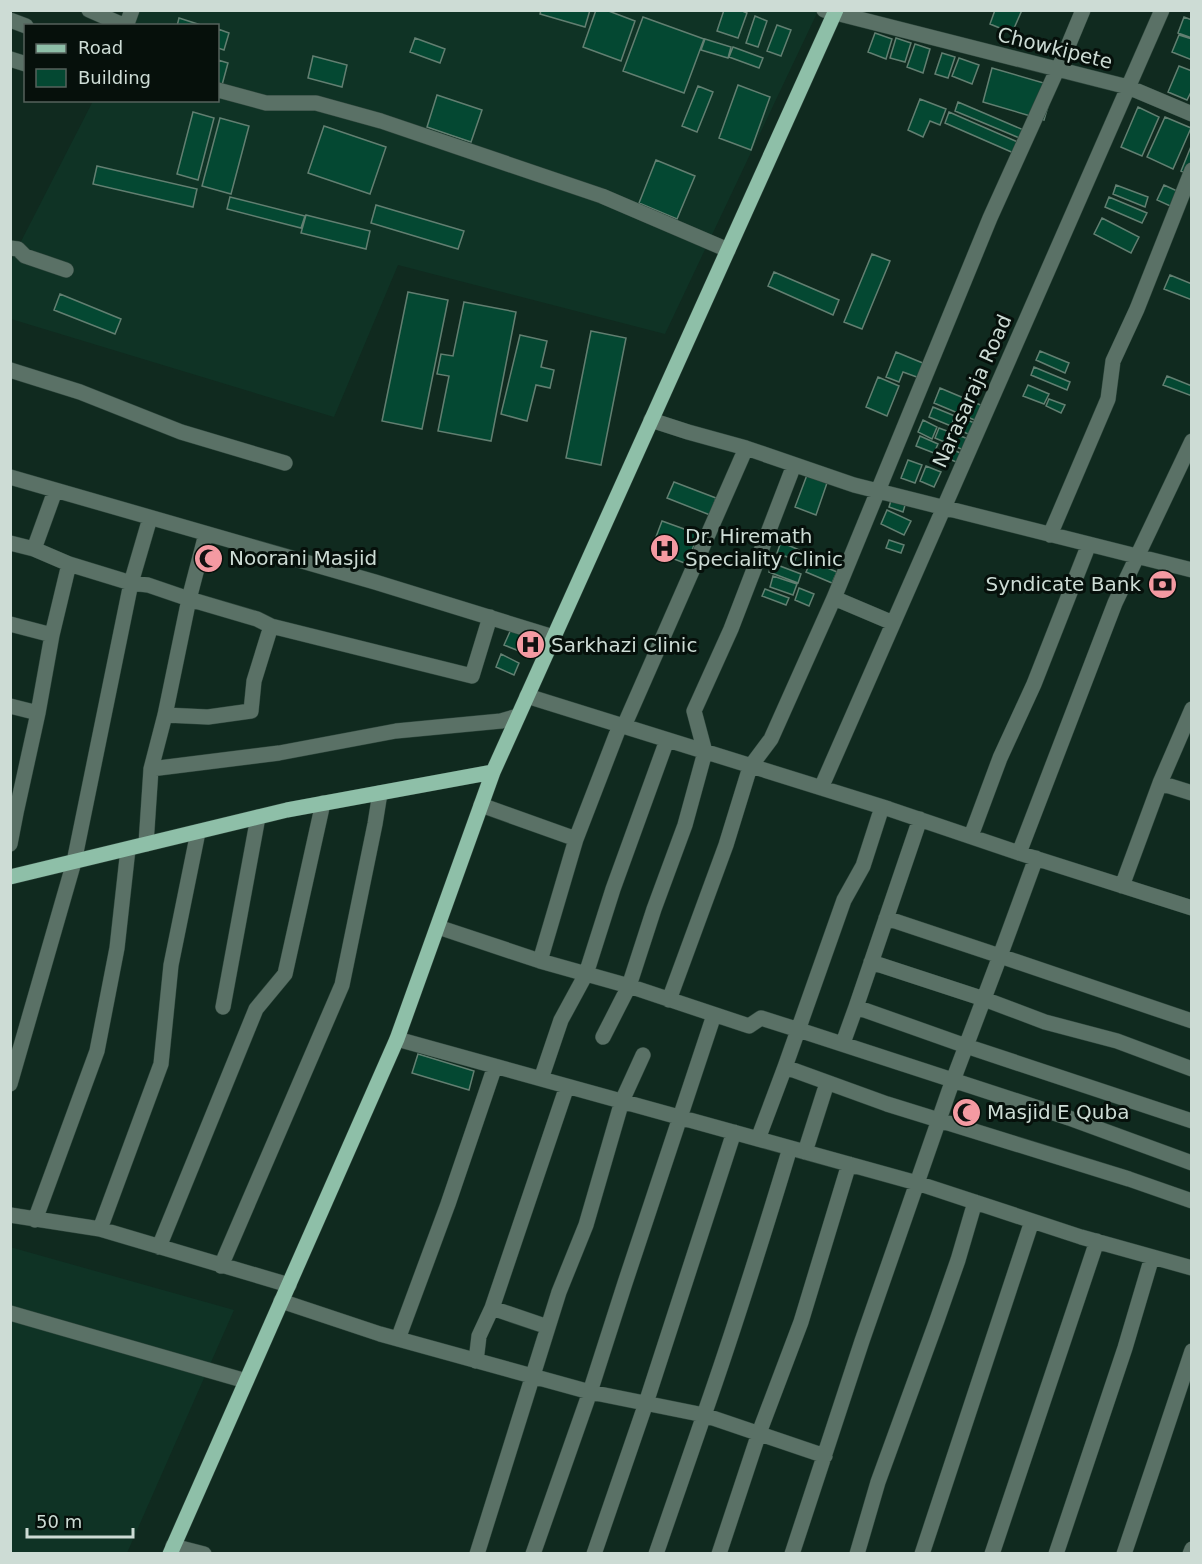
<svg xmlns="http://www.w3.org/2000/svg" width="1202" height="1564" viewBox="0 0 1202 1564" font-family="'DejaVu Sans',sans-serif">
	<rect width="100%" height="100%" fill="#102a1f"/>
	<!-- built -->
	<path fill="#0f3325" d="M139,11H818L665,334L398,265L334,417L11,319L10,263L93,101L218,100V26L131,25Z
		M10,1247L234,1310L127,1553H11Z"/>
	<!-- building -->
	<path fill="#044832" stroke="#627f71" stroke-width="1.5" d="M541,10H590L585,27L540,14Z
		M596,10H606L635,21L621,61L583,47Z
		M724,10H740L747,13L738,38L717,31Z
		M995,10H1022L1012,33L990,24Z
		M755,16L767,21L758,47L746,43Z
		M643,17L704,39L684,93L623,71Z
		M1184,17L1192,20V38L1178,33Z
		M179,18L204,26H177Z
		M777,25L791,30L781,56L767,51Z
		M218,29L229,33L224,50L218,48Z
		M875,33L892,39L886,59L868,52Z
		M1179,35L1192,39V60L1172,52Z
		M415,38L445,49L440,63L410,52Z
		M896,38L911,43L905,62L890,58Z
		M705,39L731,47L728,58L701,50Z
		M915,44L930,49L923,73L907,67Z
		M733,47L763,58L759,68L729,57Z
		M942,53L955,57L948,78L935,74Z
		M313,56L347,65L342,87L308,78Z
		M959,58L979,65L972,84L952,76Z
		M218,60L228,63L219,96H218Z
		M1179,66L1192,71V90L1187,100L1168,92Z
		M992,68L1054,86L1044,120L983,102Z
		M738,85L770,97L751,150L719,138Z
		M698,86L713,92L697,132L682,126Z
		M437,95L482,110L471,142L427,127Z
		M920,99L946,109L940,125L930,121L923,137L908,130Z
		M958,102L1033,134L1029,142L955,111Z
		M1138,107L1159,117L1142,156L1121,147Z
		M193,112L214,118L198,180L177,174Z
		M949,112L1027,146L1023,157L945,123Z
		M1165,117L1191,128L1173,169L1147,157Z
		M220,118L249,126L231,194L202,186Z
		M324,126L386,147L370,194L308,173Z
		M1192,144V176L1181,171Z
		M656,160L695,176L677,219L639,203Z
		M97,166L197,189L193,207L93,184Z
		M1116,185L1148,197L1145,207L1113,194Z
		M1164,185L1186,195L1179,210L1157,200Z
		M230,197L305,216L301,228L227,209Z
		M1109,197L1147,213L1142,223L1105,207Z
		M376,205L464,231L458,249L371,223Z
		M306,215L370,231L366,249L301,233Z
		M1102,218L1139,237L1131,253L1094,234Z
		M872,254L890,261L862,329L844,322Z
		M774,272L839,300L833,315L768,286Z
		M1170,275L1192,284V300L1164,289Z
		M408,292L448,300L422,429L382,421Z
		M60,294L121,319L115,334L54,310Z
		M464,302L516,312L491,441L438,431L449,376L437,374L441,354L453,356Z
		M591,331L626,338L601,465L566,458Z
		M520,335L547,341L541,367L554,370L550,388L536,385L527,421L501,414Z
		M1040,351L1069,363L1065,373L1036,360Z
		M896,352L930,366L925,380L903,372L899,382L886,377Z
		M1034,367L1070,382L1067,390L1031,375Z
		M1167,376L1192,386V396L1163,385Z
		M878,377L899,386L887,416L866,407Z
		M1028,385L1049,394L1044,404L1023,396Z
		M940,388L990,409L984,424L934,403Z
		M1049,399L1065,405L1061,413L1046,406Z
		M933,407L955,416L951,426L929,417Z
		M962,418L982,426L977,438L957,429Z
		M923,420L937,427L932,439L918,432Z
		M939,428L971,440L966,451L935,438Z
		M920,436L938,444L934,453L916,446Z
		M942,445L967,456L963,465L938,454Z
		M908,460L922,465L915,483L901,478Z
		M926,466L941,472L934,487L920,481Z
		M807,475L827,483L816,515L795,507Z
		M674,482L716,498L710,515L667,498Z
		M892,497L906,502L903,512L889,507Z
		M887,510L911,521L904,535L881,524Z
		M662,521L698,534L687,564L651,550Z
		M889,540L904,545L901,553L886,548Z
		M781,542L799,550L795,560L777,553Z
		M811,561L837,572L832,583L806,572Z
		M772,563L801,574L798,583L769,572Z
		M773,576L797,584L793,595L770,587Z
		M799,588L814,594L809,606L795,600Z
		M765,589L789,598L786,605L762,596Z
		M512,627L544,639L537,658L504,645Z
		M501,654L519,663L514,675L496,667Z
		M418,1054L474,1071L469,1090L412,1073Z"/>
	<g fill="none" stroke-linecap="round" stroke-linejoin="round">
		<defs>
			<path id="minor" d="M89,10L121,24
				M824,10L1128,87L1192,114
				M10,20L26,26
				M121,26L128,21L132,10
				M10,59L26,64
				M218,90L266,103H316L381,121L602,196L728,250
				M10,248L18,249L25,256L66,270
				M10,370L80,392L181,432L285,463
				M651,420L688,432L746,448L854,485L1192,570
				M10,477L375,582L553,637
				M1050,535L1108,399L1113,361L1137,309L1192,170
				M10,543L34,549L69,564L131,583L148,585L189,599L257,619L271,626L472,676L490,617
				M34,549L55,491
				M834,598L893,623
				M10,624L52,635
				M527,696L889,809L1019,853L1192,908
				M10,706L38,713
				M1192,709L1160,783L1192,793
				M165,715L208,717L251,711L254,681L271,626
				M624,726L746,448
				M151,769L279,753L396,731L501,721L518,716
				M821,788L1162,10
				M481,805L576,839
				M882,807L863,866L844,900L785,1067L887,1104L1129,1179L1192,1201
				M16,813L38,713L52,635L69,564
				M920,819L856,1007L966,1046L1192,1121
				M971,836L1000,758L1034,684L1089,544
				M10,844L16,813V805
				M146,844L151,769L165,715L189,599L206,534
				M1019,853L1115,603L1192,441
				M1036,858L1000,956L1192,1021
				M1122,886L1160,783
				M438,927L540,961L629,986L749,1026L761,1018L799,1030L1069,1118L1192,1163
				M540,961L576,839L620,725
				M871,962L984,999L1045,1022L1117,1041L1192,1069
				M669,1000L726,845L750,767L771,739L834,598L990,218L1057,70H1058L1083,10
				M223,1007L258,817
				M603,1037L629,986L654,909L685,825L705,752L694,711L731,629L794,465
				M397,1039L917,1183L1081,1237L1192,1268
				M843,1043L856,1007
				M541,1079L561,1020L586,974L613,889L667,740
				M10,1084L74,862L131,583L150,518
				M758,1139L785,1067
				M805,1152L827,1083
				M10,1215L100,1229L289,1285
				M35,1220L97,1051L117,948L128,849
				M100,1229L161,1064L171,965L198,832
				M159,1247L256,1009L285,974L323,803
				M221,1266L342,985L375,824L380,793
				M281,1301L380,1334L590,1392L704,1415L825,1456
				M492,1308L548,1327
				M10,1313L246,1381
				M398,1339L448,1204L495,1066
				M476,1361L479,1336L492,1308L565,1092L570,1087
				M173,1546L204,1554
				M477,1554L559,1292L586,1225L622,1101L643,1055
				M533,1554L590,1392L625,1283L714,1015
				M594,1554L646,1403L734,1132
				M656,1554C672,1507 688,1461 704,1415C735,1327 763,1237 790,1148
				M719,1554L759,1433L801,1322L849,1164
				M792,1554L862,1341L949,1091L1000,956L886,918
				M857,1554L878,1482L937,1320L958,1260L975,1202
				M922,1554L1032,1221
				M992,1554L1097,1241
				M1056,1554L1125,1348L1152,1257
				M1124,1554L1157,1456L1192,1351
				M1190,1554L1192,1549"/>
			<path id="major" d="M10,877L287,810L493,772
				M170,1554L397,1039L493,772L836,10"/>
		</defs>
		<!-- minor casing -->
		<use href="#minor" stroke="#2e463c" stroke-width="16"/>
		<!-- major casing -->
		<use href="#major" stroke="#2e463c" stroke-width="16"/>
		<!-- minor -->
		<use href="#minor" stroke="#5a7166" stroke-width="15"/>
		<!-- major -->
		<use href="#major" stroke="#8ebfa8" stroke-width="15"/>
	</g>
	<!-- icons -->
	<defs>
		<symbol id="hospital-disc" viewBox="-11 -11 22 22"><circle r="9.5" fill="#f49aa2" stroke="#06100b"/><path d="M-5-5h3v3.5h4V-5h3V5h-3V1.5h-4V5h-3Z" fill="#111"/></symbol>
		<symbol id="mosque-disc" viewBox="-11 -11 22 22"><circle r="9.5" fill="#f49aa2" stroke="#06100b"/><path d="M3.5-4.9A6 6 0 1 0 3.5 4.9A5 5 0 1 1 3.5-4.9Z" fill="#111"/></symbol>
		<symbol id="bank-disc" viewBox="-11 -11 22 22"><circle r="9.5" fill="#f49aa2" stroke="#06100b"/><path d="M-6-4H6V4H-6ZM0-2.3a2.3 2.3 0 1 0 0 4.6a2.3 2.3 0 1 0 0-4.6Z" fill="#111"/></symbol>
	</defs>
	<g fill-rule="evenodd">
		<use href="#hospital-disc" x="648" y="532" width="33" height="33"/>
		<use href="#mosque-disc" x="192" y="542" width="33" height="33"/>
		<use href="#bank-disc" x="1146" y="568" width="33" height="33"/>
		<use href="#hospital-disc" x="514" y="628" width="33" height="33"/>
		<use href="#mosque-disc" x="950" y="1096" width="33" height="33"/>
	</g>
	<g text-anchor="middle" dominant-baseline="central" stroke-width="6" stroke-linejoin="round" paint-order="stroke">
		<!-- street labels -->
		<g font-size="20" fill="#cddcd5" stroke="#06100b">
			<text transform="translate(1055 48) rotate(14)">Chowkipete</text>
			<text transform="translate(972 391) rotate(-66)">Narasaraja Road</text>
		</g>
		<!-- poi labels -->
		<g font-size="20" fill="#cddcd5" stroke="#06100b" text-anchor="start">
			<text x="685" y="536">Dr. Hiremath<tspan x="685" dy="23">Speciality Clinic</tspan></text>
			<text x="229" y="558">Noorani Masjid</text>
			<text x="1141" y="584" text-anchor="end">Syndicate Bank</text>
			<text x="551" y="645">Sarkhazi Clinic</text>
			<text x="987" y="1112">Masjid E Quba</text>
		</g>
	</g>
	<!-- border -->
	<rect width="1202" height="1564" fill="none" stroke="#cddcd5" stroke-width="24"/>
	<!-- legend -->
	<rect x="24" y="24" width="195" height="78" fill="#06100b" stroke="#56625c" stroke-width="1.5"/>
	<rect x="36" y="44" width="30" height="9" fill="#8ebfa8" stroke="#56625c" stroke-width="1.5"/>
	<text x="78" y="54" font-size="18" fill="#cddcd5">Road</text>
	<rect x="36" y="69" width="30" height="18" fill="#044832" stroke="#56625c" stroke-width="1.5"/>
	<text x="78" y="84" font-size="18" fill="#cddcd5">Building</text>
	<!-- scale -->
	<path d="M27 1528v9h106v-9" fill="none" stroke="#cddcd5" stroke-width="3"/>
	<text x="36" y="1528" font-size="18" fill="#cddcd5" stroke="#06100b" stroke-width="4.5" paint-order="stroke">50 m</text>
</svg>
